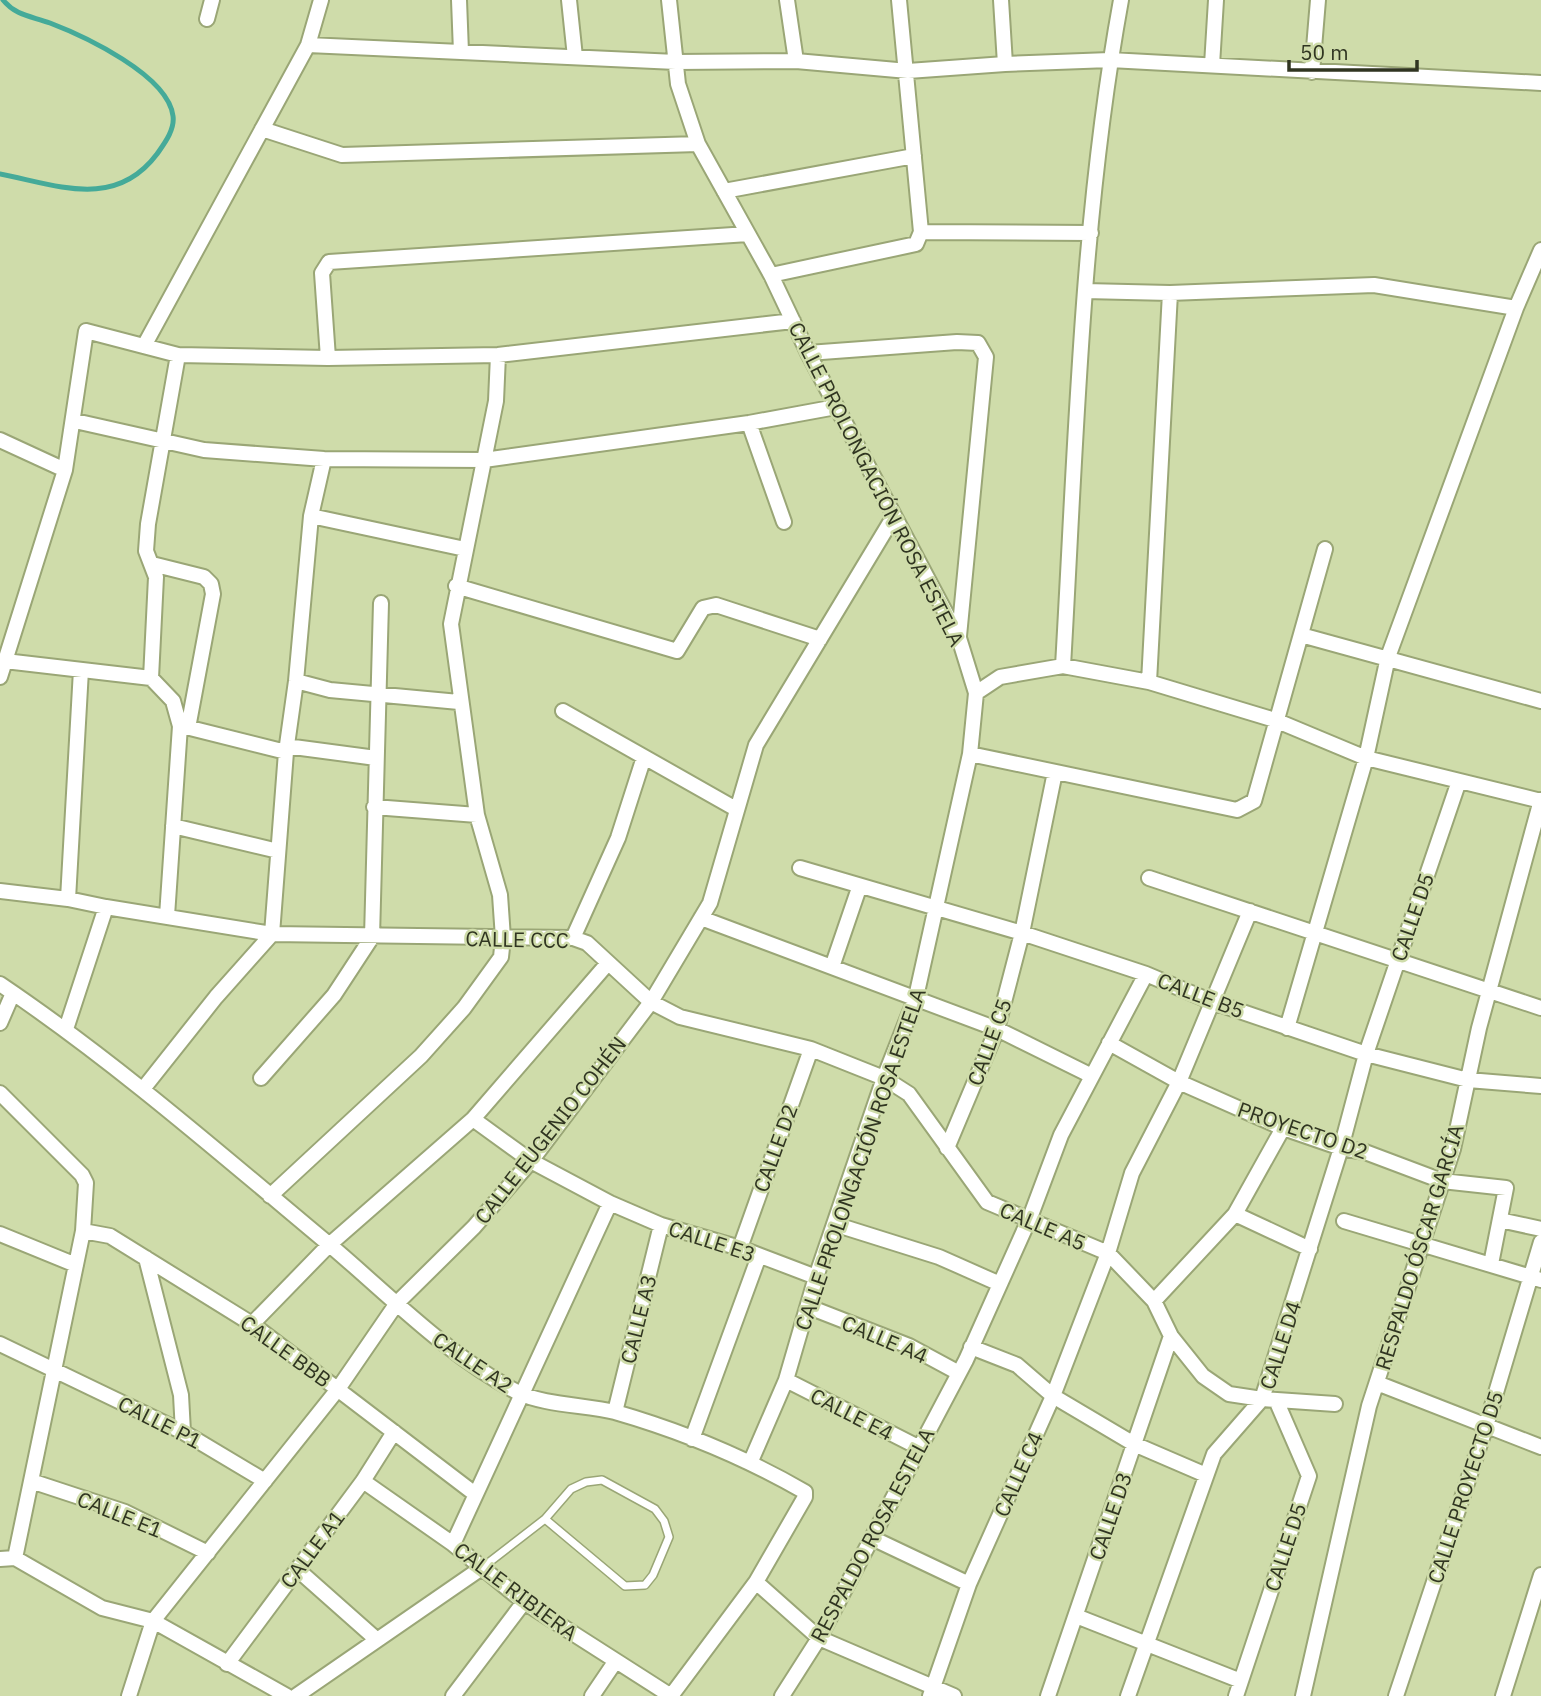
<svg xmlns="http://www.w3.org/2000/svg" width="1541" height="1696" viewBox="0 0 1541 1696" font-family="'IBM Plex Sans',sans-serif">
	<rect width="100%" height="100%" fill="#cfdcaa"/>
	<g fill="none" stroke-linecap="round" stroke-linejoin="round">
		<!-- stream -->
		<path stroke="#45aa99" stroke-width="5" d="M0,174C57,185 115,210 157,154C164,144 175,130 173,116C168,75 84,36 50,23C31,16 16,16 3,0"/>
		<defs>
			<path id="service" d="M483,1567L545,1519L571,1489L586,1482L602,1480L655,1509L664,1521L669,1537L653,1575L645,1585L625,1586L545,1519"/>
			<path id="minor" d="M459,0L461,52
				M569,0L575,57
				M669,0L678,84L698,144L771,275L808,353L959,638L976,693L970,754L916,997L884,1078L816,1277L786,1380L751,1461
				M787,0L796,61L908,71L1005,64L1001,0
				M207,19L212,0
				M308,45L676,62L796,61
				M1005,64L1110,60L1541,83
				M1212,65L1216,0
				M1312,72L1318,0
				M262,129L342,155L698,144
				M724,191L914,156
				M921,232L1091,233
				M771,275L916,244L921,232L899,0
				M1085,291L1170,293L1374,285L1516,308
				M144,346L308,45L321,0
				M808,353L957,342L978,343L986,357L959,636
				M328,358L322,273L329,262L748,234
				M75,421L204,450L324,459L484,460L749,423L836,407
				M749,423L784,522
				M0,440L65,470
				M311,516L465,549
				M152,564L204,577L211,584L213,594L188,728
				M456,586L677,651L703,608L716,605L820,639
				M1301,635L1541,701
				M5,661L151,678L173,701L180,726L167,916
				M1063,666C1076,444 1081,219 1121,0
				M0,677L65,470L86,331L178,355L328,358L498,355L793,321
				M151,678L156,577L146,551L148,524L178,355
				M296,681L330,690L459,702
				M1149,682L1170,293
				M976,693L1000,677L1063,666L1149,682L1275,720L1366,758L1541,801
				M563,711L736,809
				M182,726L286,752
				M286,746L376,758
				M970,754L1237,810L1254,801L1325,549
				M374,807L477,815
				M173,826L278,851
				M800,868L1022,933L1146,974L1210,1001L1366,1054L1468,1080L1541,1086
				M1149,878L1541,1008
				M0,891L68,899L106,907L66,1029
				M68,899L81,670
				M106,907L272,934L573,938L587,943L651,1002L680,1017L811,1049L884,1078L909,1094L987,1202L1108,1253L1154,1301L1171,1336L1203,1376L1229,1394L1262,1399L1335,1404
				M701,918L997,1029L1092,1076
				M573,938L618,838L644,757
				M832,967L859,888
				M0,984C117,1063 223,1156 331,1246C391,1297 447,1355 517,1392C543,1405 587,1405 615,1412C681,1431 746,1458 805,1492V1497L756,1582L671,1696
				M0,1023L13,993
				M1287,1028L1366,758L1388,657L1516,308L1541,250
				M1109,1043L1179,1082L1283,1128L1341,1148L1365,1152L1442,1181L1506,1188L1491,1264
				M261,1078L334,995L372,937L381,603
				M143,1089L216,997L272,934L286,752L296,681L311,516L324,459
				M0,1093L82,1175L86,1183L83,1231L15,1558
				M473,1119L531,1161L610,1203L661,1225L740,1248L816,1277
				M947,1148L997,1029L1022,933L1055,772
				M270,1196L421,1056L464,1008L501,957L503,938L500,895L477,815L451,624L496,401L498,355
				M1235,1214L1310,1249
				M1500,1220L1541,1229
				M1344,1221L1541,1280
				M834,1224L939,1257L1000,1284
				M83,1231L110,1236L252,1324L475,1494
				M0,1234L76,1265
				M740,1248L811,1049
				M146,1258L181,1395L183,1432
				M1154,1301L1235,1214L1283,1128
				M809,1307L909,1346L959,1373
				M252,1324L329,1245L473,1119L608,963
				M0,1344L183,1432L265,1481
				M971,1347L1017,1365L1053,1396L1134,1444L1206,1475
				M786,1380L918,1447
				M1377,1383L1541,1447
				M615,1412L661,1225
				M692,1439L759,1256
				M31,1481L125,1512L208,1553
				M363,1481L453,1544L524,1602L671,1696
				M872,1538L969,1584
				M453,1544L610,1203
				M0,1559L15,1558L102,1608L153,1621L287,1696
				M297,1569L376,1639
				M756,1582L819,1638L954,1696
				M1076,1616L1241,1681
				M227,1664L363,1481L394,1432
				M129,1696L153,1621L338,1389L397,1303L474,1227L531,1161L651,1002L710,903L756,745L894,516
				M296,1696L483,1567
				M453,1696L524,1602
				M592,1696L615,1662
				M782,1696L819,1638L966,1360L1031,1215L1061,1135L1146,974
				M930,1696L969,1584L1053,1396L1108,1253L1132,1173L1179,1082L1250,911
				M1048,1696L1171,1336
				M1128,1696L1214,1454L1262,1399L1341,1148L1366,1054L1459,781
				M1236,1696L1309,1476L1276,1400
				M1303,1696L1369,1406L1453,1149L1479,1028L1541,800
				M1396,1696L1486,1426L1541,1242
				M1503,1696L1541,1575"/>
		</defs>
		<!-- service casing -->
		<use href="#service" stroke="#9aa676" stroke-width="10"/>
		<!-- minor casing -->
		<use href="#minor" stroke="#9aa676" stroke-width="18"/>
		<!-- service -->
		<use href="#service" stroke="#fff" stroke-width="7"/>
		<!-- minor -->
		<use href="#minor" stroke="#fff" stroke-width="14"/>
	</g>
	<g text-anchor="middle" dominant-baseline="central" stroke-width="5" stroke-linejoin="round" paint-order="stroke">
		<!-- street labels -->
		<g font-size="21" fill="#303521" stroke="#cfdcaa">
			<text transform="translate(877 484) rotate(63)">CALLE PROLONGACIÓN ROSA ESTELA</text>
			<text transform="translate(1412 917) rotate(-71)">CALLE D5</text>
			<text transform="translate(517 939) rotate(1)">CALLE CCC</text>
			<text transform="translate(1201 995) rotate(21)">CALLE B5</text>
			<text transform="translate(989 1042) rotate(-70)">CALLE C5</text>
			<text transform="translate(550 1130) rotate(-52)">CALLE EUGENIO COHÉN</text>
			<text transform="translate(1303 1130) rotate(19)">PROYECTO D2</text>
			<text transform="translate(775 1148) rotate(-70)">CALLE D2</text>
			<text transform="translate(860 1159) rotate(-71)">CALLE PROLONGACIÓN ROSA ESTELA</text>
			<text transform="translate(1043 1226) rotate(23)">CALLE A5</text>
			<text transform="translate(712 1241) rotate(18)">CALLE E3</text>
			<text transform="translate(1419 1247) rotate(-73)">RESPALDO ÓSCAR GARCÍA</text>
			<text transform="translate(638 1319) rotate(-76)">CALLE A3</text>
			<text transform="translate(885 1339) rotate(23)">CALLE A4</text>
			<text transform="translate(1280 1345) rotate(-72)">CALLE D4</text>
			<text transform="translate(286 1351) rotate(36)">CALLE BBB</text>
			<text transform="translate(473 1362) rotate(34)">CALLE A2</text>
			<text transform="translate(852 1414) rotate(27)">CALLE E4</text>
			<text transform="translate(160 1422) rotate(27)">CALLE P1</text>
			<text transform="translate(1018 1474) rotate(-66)">CALLE C4</text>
			<text transform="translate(1465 1487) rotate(-72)">CALLE PROYECTO D5</text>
			<text transform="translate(120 1514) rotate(22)">CALLE E1</text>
			<text transform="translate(1110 1516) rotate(-71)">CALLE D3</text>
			<text transform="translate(872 1535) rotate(-62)">RESPALDO ROSA ESTELA</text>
			<text transform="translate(1285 1547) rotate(-72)">CALLE D5</text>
			<text transform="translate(312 1549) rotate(-53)">CALLE A1</text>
			<text transform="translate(516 1591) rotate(37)">CALLE RIBIERA</text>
		</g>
	</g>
	<!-- scale -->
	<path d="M1289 60v10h128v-10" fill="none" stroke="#303521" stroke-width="3.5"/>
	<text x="1300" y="60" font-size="21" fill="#303521" stroke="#cfdcaa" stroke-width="5" paint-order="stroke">50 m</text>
</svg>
